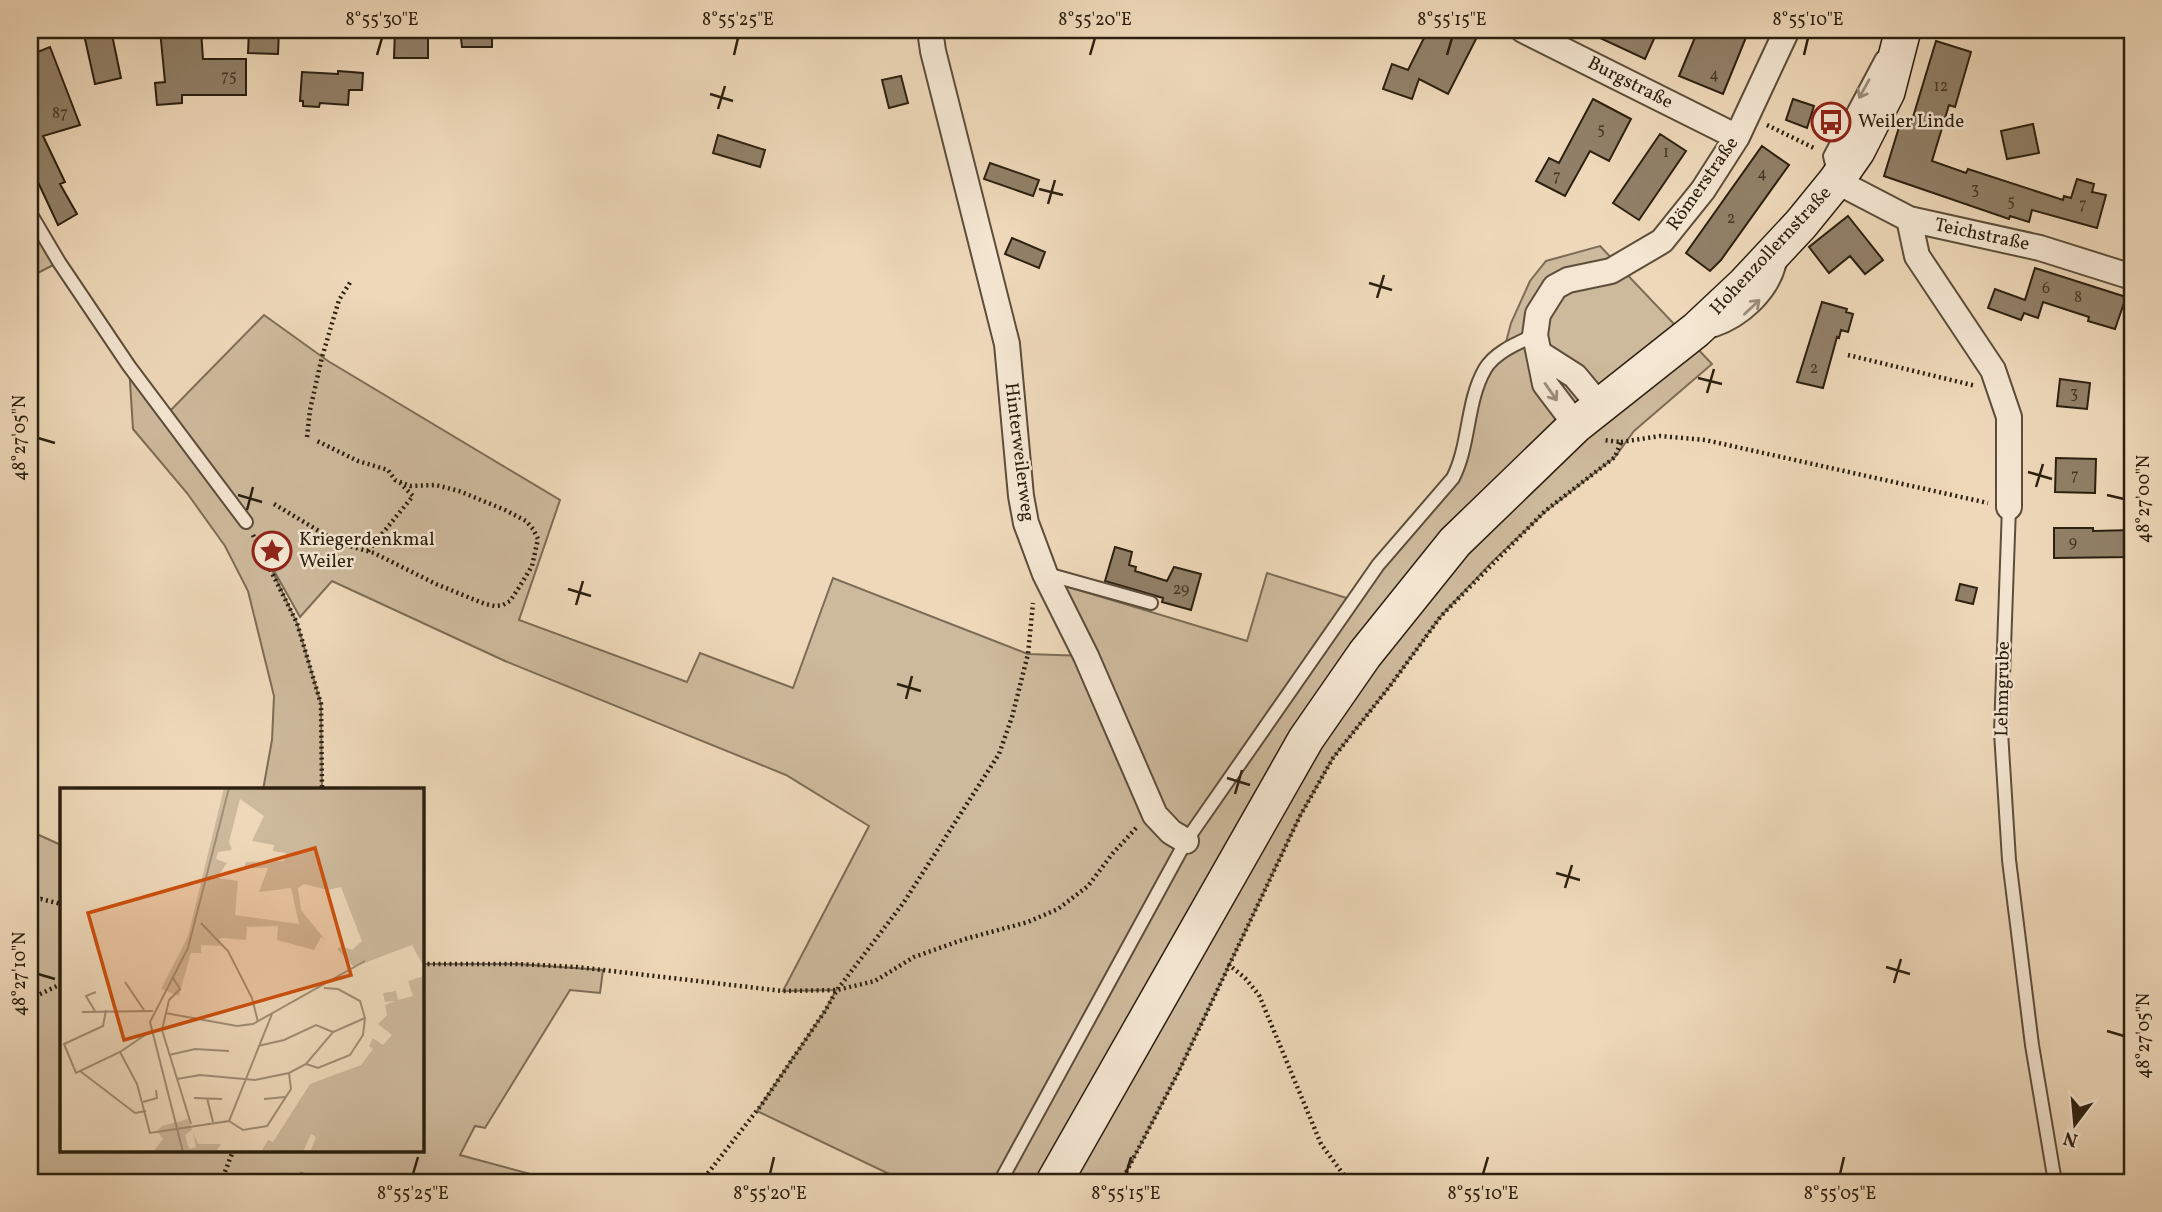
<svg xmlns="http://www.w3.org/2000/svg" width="2162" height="1212" viewBox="0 0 2162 1212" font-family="Vollkorn,serif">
	<rect width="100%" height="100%" fill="#eed8b9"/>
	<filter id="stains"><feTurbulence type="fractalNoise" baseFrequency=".00286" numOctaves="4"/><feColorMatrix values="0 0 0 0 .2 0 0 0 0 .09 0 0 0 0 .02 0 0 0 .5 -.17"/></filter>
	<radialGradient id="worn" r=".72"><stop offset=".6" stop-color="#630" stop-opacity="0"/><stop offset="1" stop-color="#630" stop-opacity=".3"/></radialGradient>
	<!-- green -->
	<path fill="#cdb99c" stroke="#7c6c56" stroke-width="2" d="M30,213L59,262L30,277Z
		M1600,246L1712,364L1634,431L1615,457L1546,511L1492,562L1441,616L1390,686L1333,758L1300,816L1178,1073L1121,1182H906L757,1111L825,1011L836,990L783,991L869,826L786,775L505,661L332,581L300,617L263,551L297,623L321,704L322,790H263L272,740L274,696L248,591L225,546L187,493L133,429L129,366L167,414L264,315L328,361L560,500L519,620L687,682L700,653L793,688L833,578L1028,654L1085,656L1049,581L1247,641L1267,573L1353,600L1453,478L1478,388L1504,350L1511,323L1530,281L1546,261Z
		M30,831L61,845V1151H422V964H518L603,970L600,993L570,990L485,1128L475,1126L460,1155L560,1182H328L301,1173L296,1182H30Z"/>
	<!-- building -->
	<path fill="#918068" stroke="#2c2010" stroke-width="2" d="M83,30H111L121,78L95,84Z
		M160,30H201L203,59H246V95H182V103L157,105L155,83L165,82Z
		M249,30H279L278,54L248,53Z
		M395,30H428V58H394Z
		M460,30H492V47H462Z
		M1428,30H1458L1476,39L1448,94L1419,79L1412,99L1383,89L1392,64L1408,70Z
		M1583,30H1658L1645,59Z
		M1698,30H1749L1723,94L1679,76Z
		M1936,41L1971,52L1955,107L1949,105L1932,161L1966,173L1968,169L2063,200L2064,196L2071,198L2077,179L2094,184L2092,192L2106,195L2097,228L2032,210L2029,222L2010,216L2009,219L1884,176L1900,124L1910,127Z
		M50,47L80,125L43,136L65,182L60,184L77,214L58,225L30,165V55Z
		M338,71L363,73L362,90H349L348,105L320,103L319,107L303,106V101H300L302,72L338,74Z
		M901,76L908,103L889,108L882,80Z
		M1593,99L1631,119L1609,161L1590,151L1565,196L1536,181L1549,158L1559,163Z
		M1793,99L1814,106L1807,128L1786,120Z
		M2033,124L2039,153L2007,159L2001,131Z
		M1660,134L1686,151L1639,220L1613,203Z
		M718,135L765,150L760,167L713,153Z
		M1762,146L1789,165L1721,260L1710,271L1686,253Z
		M990,163L1039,180L1033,196L984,179Z
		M1848,216L1883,260L1865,274L1850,256L1829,273L1809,247Z
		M1012,238L1045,252L1039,268L1005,254Z
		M2035,268L2126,297L2115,329L2088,321L2089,317L2043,302L2038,318L2024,313L2021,320L1988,308L1995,289L2025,300Z
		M1822,302L1847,309L1846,312L1853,314L1848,332L1841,330L1839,338L1837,337L1823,388L1797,382Z
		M2060,379L2090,383L2087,409L2057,406Z
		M2056,458L2096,459L2095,493L2055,492Z
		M2054,528H2093V531L2132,530V557L2054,558Z
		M1115,547L1132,552L1129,565L1136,567L1135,571L1167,581L1174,567L1201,574L1191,610L1162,602L1163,598L1153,595L1105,581Z
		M1960,584L1977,588L1973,604L1956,600Z"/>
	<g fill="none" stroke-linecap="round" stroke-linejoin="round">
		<defs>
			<path id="lane" d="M1834,173L1830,156L1882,58
				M30,213L59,262L129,366L246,522
				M1715,330C1744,320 1771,295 1779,266
				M2009,507L2001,732L2009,860L2032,1045L2055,1182
				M1047,574L1151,603
				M1000,1182L1186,841L1378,565L1453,478C1470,445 1466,402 1485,369C1495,352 1518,343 1535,335"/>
			<path id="street" d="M930,30L933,51L1007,344L1021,496L1026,523L1045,574L1086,656L1155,815L1171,832L1186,841
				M1523,30L1737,137
				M1836,181L1909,219L2040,248L2132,277
				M1909,219L1917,256L1993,370L2009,417V507
				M1539,353L1575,376L1600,406
				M1576,425L1545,384L1535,335L1538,314L1555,287L1568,280L1611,271L1662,241L1703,190L1737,137L1787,30"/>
			<path id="secondary" d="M1054,1182L1306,739L1365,654L1455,542L1576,425L1696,330L1745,284L1801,224L1836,181L1857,151L1887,92L1903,30"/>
		</defs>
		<!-- lane casing -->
		<use href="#lane" stroke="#5c4e3a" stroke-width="16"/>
		<!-- street casing -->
		<use href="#street" stroke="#5c4e3a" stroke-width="28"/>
		<!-- secondary casing -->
		<use href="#secondary" stroke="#2c2010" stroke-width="38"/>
		<!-- path -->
		<path stroke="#2c2010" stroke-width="4.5" stroke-dasharray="2 3.5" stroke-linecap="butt" d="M1767,125L1816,149
			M1848,355L1976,386
			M307,437L310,410L322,357L339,300L351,281
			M1621,442L1660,436L1705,440L1988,503
			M274,504L339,543L374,553L436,584L485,604L495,606L503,605L510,601L518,589L532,566L538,539L533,529L526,521L505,510L459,491L436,485L410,486L395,480L388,470L358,461L315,440
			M253,535L297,623L321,704L322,790
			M368,551L413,496L400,483
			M30,902L41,899L61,904
			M422,964H518L577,967L783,991L837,990L875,981L914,957L965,939L1028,922L1058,909L1088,886L1113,853L1138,826
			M1228,964L1245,978L1259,995L1321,1144L1349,1182
			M30,999L61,984
			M221,1182L233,1151
			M701,1182L762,1104L825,1011L837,990L904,902L999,754L1012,717L1028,654L1033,603
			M1121,1182L1178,1073L1300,816L1333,758L1390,686L1441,616L1545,511L1615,457L1621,442L1603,440"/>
		<!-- lane -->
		<use href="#lane" stroke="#f4e6d2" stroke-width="12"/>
		<!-- street -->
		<use href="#street" stroke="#f4e6d2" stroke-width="24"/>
		<!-- secondary -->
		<use href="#secondary" stroke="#f4e6d2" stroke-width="35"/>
	</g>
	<!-- one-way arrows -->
	<defs><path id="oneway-shaft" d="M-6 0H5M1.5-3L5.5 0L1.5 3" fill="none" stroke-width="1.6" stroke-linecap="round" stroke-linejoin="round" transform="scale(1.75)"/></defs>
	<g stroke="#9a8d7b">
		<use href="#oneway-shaft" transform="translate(1864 89) rotate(119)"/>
		<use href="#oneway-shaft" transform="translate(1752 307) rotate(-43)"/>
		<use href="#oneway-shaft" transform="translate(1551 392) rotate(55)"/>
	</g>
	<!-- ticks -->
	<path fill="none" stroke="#2c2010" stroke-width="2.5" d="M377,55L382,38M734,55L738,38M1090,55L1095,38M1447,55L1452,38M1804,55L1808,38M710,94L733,101M718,109L725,86M1039,189L1063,195M1048,204L1055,180M1369,283L1392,290M1377,298L1384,275M1698,378L1722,384M1707,393L1714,369M38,438L55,443M2028,472L2052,479M2036,487L2043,464M238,495L262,502M2107,495L2124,499M247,510L253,487M568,589L591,596M576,605L583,581M897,684L921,691M906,699L912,676M1227,778L1250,785M1235,794L1242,770M1556,873L1580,880M1565,888L1572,865M1886,967L1910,974M38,974L55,979M1894,983L1901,959M2107,1031L2124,1036M413,1174L418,1157M770,1174L774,1157M1126,1174L1131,1157M1483,1174L1488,1157M1840,1174L1844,1157"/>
	<!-- icons -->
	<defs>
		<symbol id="bus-ring" viewBox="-11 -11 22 22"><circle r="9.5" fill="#f4e6d2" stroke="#8f2418" stroke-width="1.5"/><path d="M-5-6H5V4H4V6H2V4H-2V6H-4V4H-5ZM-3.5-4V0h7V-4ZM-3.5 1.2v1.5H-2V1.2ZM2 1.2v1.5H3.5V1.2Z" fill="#8f2418"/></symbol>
		<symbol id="sight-ring" viewBox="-11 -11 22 22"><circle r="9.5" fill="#f4e6d2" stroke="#8f2418" stroke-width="1.5"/><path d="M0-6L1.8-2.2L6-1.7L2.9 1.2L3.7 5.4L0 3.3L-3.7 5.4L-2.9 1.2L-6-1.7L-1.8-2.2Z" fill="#8f2418"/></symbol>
	</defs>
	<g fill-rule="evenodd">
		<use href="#bus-ring" x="1809" y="100" width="44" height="44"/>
		<use href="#sight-ring" x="250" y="529" width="44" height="44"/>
	</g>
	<g text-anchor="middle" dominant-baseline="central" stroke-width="5" stroke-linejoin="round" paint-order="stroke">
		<!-- number labels -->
		<g font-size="16" fill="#453826">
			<text x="1714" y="75">4</text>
			<text x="229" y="77">75</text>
			<text x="1941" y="87">12</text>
			<text x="60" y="114">87</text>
			<text x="1601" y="130">5</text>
			<text x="1666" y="153">1</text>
			<text x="1762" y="174">4</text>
			<text x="1557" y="177">7</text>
			<text x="1975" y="190">3</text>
			<text x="2011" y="202">5</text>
			<text x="2083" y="205">7</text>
			<text x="1731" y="219">2</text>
			<text x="2046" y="289">6</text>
			<text x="2078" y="298">8</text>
			<text x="1814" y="369">2</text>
			<text x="2074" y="394">3</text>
			<text x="2075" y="476">7</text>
			<text x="2073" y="543">9</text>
			<text x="1181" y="590">29</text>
		</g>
		<!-- street labels -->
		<g font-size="19" fill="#2c2010" stroke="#f4e6d2">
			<text transform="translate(1630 83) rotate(27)">Burgstraße</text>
			<text transform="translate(1703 184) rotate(-55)">Römerstraße</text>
			<text transform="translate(1982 235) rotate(12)">Teichstraße</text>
			<text transform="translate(1771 251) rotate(-47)">Hohenzollernstraße</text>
			<text transform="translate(1019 452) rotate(83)">Hinterweilerweg</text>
			<text transform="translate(2003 689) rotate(-89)">Lehmgrube</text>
		</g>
		<!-- poi labels -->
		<g font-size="19" fill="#2c2010" stroke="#f4e6d2" text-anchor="start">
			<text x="1858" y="122">Weiler Linde</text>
			<text x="299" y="540">Kriegerdenkmal<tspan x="299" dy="22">Weiler</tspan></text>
		</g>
	</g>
	<!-- overview -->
	<g transform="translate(60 788)">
		<rect width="364" height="364" fill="#eed8b9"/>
		<path d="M164,0H364V179L352,157L294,179L277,161L281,158L292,162L302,153L281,99L268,102L244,96L238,100L241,122L266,153L261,149L254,162L217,152L218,138L187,139L186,152L163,150L158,151L164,158L141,157V165H131L119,208L101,201L128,148ZM180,11L204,28L192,53L214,57L213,63L226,65L224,73L186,74L184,80H208L199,104L231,100L239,136L175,127L178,93L157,90L167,75L156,71L158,64L172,62L169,54ZM364,188V364H250L256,349L251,346L243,364H201L208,352L213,354L250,296L301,277L313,261L309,258L313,250L323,257L332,247L318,236L327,227L325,217L335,213L325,214L323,205L336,203L338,212L353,208L348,193ZM128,331L132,342L125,347L129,361L136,359L133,344L138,356H161L156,364H93L103,351L97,343L102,338Z" fill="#cdb99c" fill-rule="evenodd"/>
		<path fill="none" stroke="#a08e75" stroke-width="2" d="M141,135L168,163L192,210L198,234M113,190L120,201L109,212L102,242L131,336M65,194L84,222M46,222L43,238L4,256L16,285L60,264L91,243M35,223L26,208L36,204M22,224L93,223M105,225L177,238L193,236L305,173M198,258L224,252L256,237L273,244M60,264L77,296L90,345L169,333L212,226M109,267L135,261L169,263M246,276L258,280L290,267L303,247L305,230L300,213L278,201L264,200M20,283L75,325L86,323M117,291L140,287L195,292L229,285L246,276L273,244L305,230M134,310L162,311M147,310L153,334M204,311L225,309M83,314L97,310L96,302M169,333L183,342L207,338L231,301L229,285M123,364L90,234L128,160L169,0"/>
		<path fill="#cc500d" fill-opacity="0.15" stroke="#cc500d" stroke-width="3.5" d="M255,60L291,187L64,252L28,125Z"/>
		<rect width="364" height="364" fill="none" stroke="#2c2010" stroke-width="3.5"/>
	</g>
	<!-- margin -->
	<rect width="2162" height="1212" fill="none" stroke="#eed8b9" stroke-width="77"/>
	<!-- north arrow -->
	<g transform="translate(2075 1124) rotate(196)" stroke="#f4e6d2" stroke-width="5" paint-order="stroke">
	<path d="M0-5L12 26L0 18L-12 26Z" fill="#2c2010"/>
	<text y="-10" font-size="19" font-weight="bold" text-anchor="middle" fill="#2c2010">N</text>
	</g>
	<rect x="38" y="38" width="2086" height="1136" fill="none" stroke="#2c2010" stroke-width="2.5"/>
	<g font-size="18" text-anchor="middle" fill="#2c2010">
		<text x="382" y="25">8°55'30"E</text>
		<text x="738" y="25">8°55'25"E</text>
		<text x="1095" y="25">8°55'20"E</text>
		<text x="1452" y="25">8°55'15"E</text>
		<text x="1808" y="25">8°55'10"E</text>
		<text transform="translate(19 438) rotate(-90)" y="6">48°27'05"N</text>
		<text transform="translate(2143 499) rotate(-90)" y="6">48°27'00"N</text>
		<text transform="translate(19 974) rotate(-90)" y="6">48°27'10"N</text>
		<text transform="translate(2143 1036) rotate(-90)" y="6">48°27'05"N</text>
		<text x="413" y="1199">8°55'25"E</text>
		<text x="770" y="1199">8°55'20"E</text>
		<text x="1126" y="1199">8°55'15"E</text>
		<text x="1483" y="1199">8°55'10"E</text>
		<text x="1840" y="1199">8°55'05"E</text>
	</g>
	<rect width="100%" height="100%" filter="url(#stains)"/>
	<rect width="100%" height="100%" fill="url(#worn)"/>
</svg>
